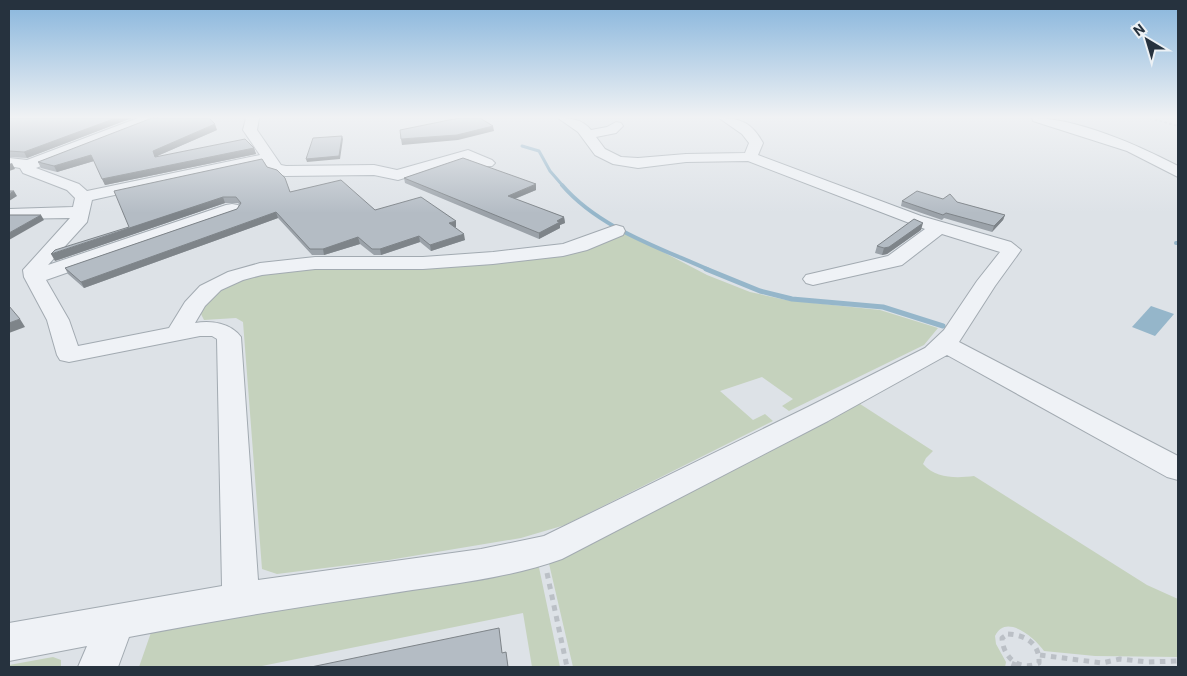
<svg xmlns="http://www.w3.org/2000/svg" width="1187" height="676" viewBox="0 0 1187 676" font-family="Roboto,sans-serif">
	<rect width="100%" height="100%" fill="#dde2e7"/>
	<!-- green -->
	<path fill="#c5d2bd" d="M623,231L707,275L750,292L786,300L880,310L938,328L924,345L789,411L782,406L793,399L762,377L720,391L753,420L765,414L773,421L565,525L521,538L389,560L277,574L262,569L243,322L236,318L204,320L201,314L209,296L219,286L263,271L484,261Z
		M857,402L933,451L926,458L923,464C936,479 957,478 974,476L1147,585L1178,599V657L1095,656L1044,651C1036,639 1006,612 995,636L996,644L1006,662L1005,667H573L547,555Z
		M537,558L560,667H532L523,613L257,667H139L155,621Z
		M53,657L61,660V667H9V665Z"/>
	<!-- water -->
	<path fill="#95b6ca" d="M1151,306L1174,314L1155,336L1132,327Z"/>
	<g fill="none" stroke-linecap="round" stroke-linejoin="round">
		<!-- stream-far2 -->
		<path stroke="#95b6ca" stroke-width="3" d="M522,146L539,151L550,171L563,186"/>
		<!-- stream-far1 -->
		<path stroke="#95b6ca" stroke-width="4" d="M562,185C599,228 658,247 709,270
			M1176,243H1178"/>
		<!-- stream -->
		<path stroke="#95b6ca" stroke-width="5" d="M706,269L760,291L792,299L883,307L943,326"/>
		<defs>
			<path id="minor" d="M138,118H157L156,121L36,168L79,184L87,191L260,155L243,130L246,118H259L257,130L281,165L286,166L374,165L397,170L468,150L492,160L495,163L492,166H482L467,159L398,180L374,175L285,176L270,171L264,162L92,200L87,222L48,265L226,205L232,204L238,205L241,209L238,213L46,280L69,320L78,346L169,328L185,302L200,286L228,272L260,263L315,257H423L493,252L563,244L616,225L623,227L625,231L623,235L587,250L563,256L493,264L423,269H315L262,275L243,280L221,290L205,306L195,323C211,320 231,323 241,337L258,580L481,549L544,536L808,407L925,348L944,330L977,281L1000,252L942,234L902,265L813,285L806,283L803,279L806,275L888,256L925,229L748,161L686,162L638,168L613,164L595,155L578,132L558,118C571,118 582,119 591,130L607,127L616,122L621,123L623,126L616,133L596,137L605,149L621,157L638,158L686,154L745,153L749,143L742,134L719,118C741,118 752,123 763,143L758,155L921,216L1011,242L1021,250L995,286L959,342L1178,456V480L1167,477L947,355L828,421L562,559C504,580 440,585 380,595C296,607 212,621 129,637L118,667H78L87,646L9,661V623L222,586L217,339L212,336H200L69,362L60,360L57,355L47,320L24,277L23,270L70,218L9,219V209L73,207L75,198L67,190L23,173L20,168L9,166V158L27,160Z
				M1032,118C1077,118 1138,145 1178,166V177L1127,151L1033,121Z"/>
		</defs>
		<!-- minor casing -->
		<use href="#minor" stroke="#a2aab1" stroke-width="2"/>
		<!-- path-far1 -->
		<path stroke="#bbc0c6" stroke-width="2" stroke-dasharray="2.5 2.5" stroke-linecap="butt" d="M1150,118L1178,126"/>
		<!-- path -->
		<path stroke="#bbc0c6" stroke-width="5" stroke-dasharray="5.5 5.5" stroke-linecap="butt" d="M547,573L567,667
			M1008,634C1026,635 1040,644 1039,663C1020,672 1003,658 1002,638Z
			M1040,655L1102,663L1120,659L1147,662L1178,661
			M1013,667L1015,662"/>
		<!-- minor -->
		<use href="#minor" fill="#eff2f6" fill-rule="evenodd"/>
	</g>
	<!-- wall -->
	<path fill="#9ba2a9" d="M9,118H132L27,158L9,157Z
		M217,130L155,157H156L254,148L256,154L105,185L94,161L57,172L41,168L38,162Z
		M267,167L290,192L456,227L455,228L465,240L431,251L420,242L381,255H374L360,244L324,255H312L278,218L84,288L68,274L65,268L237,209L240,205L238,203H225L55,261L129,227Z
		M404,178L536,190L515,199L564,217L565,223L560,225V228L539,239L405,183Z
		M943,199L957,202L1005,215L1003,220L992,232L944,218L942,220L901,206L902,201Z
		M921,230L887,254L882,255L875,253L877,246Z"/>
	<!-- shaded-wall -->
	<path fill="#7e8489" d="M116,118H132L27,158L24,152Z
		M215,124L217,130L155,157L157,163L153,151Z
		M493,126L494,131L458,140L402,145L401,139Z
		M342,136L343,139L340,159L307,162L306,159Z
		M254,148L256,154L105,185L102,179Z
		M91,155L94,161L57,172L54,166Z
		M12,163L15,169L9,171V164Z
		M536,184V190L509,201L508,196Z
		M14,191L17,196L9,201V194Z
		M223,197L225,203L55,261L51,254Z
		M276,212L278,218L84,288L81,282Z
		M41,215L44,220L9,240V233Z
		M1005,215L1003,220L992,232L994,226Z
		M564,217L565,223L560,225V228L539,239V233L557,221Z
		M456,221V227L450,229L449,223Z
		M923,223L921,230L887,254L882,255L884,248Z
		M464,234L465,240L431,251L430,245Z
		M419,236L420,242L381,255L380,249Z
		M358,237L360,244L324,255L323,249Z
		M20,319L25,327L9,333V323Z"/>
	<!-- building -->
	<path fill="#b4bcc4" stroke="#7e8489" d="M9,118H116L24,152L9,151Z
		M152,118H209L215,124L153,151L155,157L245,139L254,148L102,179L91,155L54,166L38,162Z
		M459,118H480L493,126L457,135L401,139L400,130Z
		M342,136L339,156L306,159L313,138Z
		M463,158L536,184L508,196L564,217L557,221L560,222L539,233L404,178Z
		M262,159L267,167L277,170L285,178L290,192L341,180L375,210L421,197L456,221L449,223L464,234L430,245L419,236L380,249H372L358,237L323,249H310L276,212L81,282L65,268L237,209L241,203L236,197H223L51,254L55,250L129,227L114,191Z
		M9,191H14L9,194Z
		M917,191L943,199L950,194L957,202L1005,215L994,226L946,213L943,215L902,201Z
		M9,215H41L9,233Z
		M914,219L923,223L889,247L884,248L877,246Z
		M9,306L20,319L9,323Z
		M499,628L502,653L506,652L508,667H311Z"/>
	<!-- sky -->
	<linearGradient id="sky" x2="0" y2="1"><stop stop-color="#87b5dc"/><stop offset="0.55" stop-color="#f0f2f4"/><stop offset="1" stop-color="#f0f2f4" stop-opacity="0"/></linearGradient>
	<rect width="1187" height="213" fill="url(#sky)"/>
	<!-- border -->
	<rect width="1187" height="676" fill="none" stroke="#26323e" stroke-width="20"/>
	<!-- north arrow -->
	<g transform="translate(1147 40) rotate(322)" stroke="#ecf1f5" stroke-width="4" paint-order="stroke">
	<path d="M0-4L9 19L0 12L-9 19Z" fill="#26323e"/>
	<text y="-8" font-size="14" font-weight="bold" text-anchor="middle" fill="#26323e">N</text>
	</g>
</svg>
